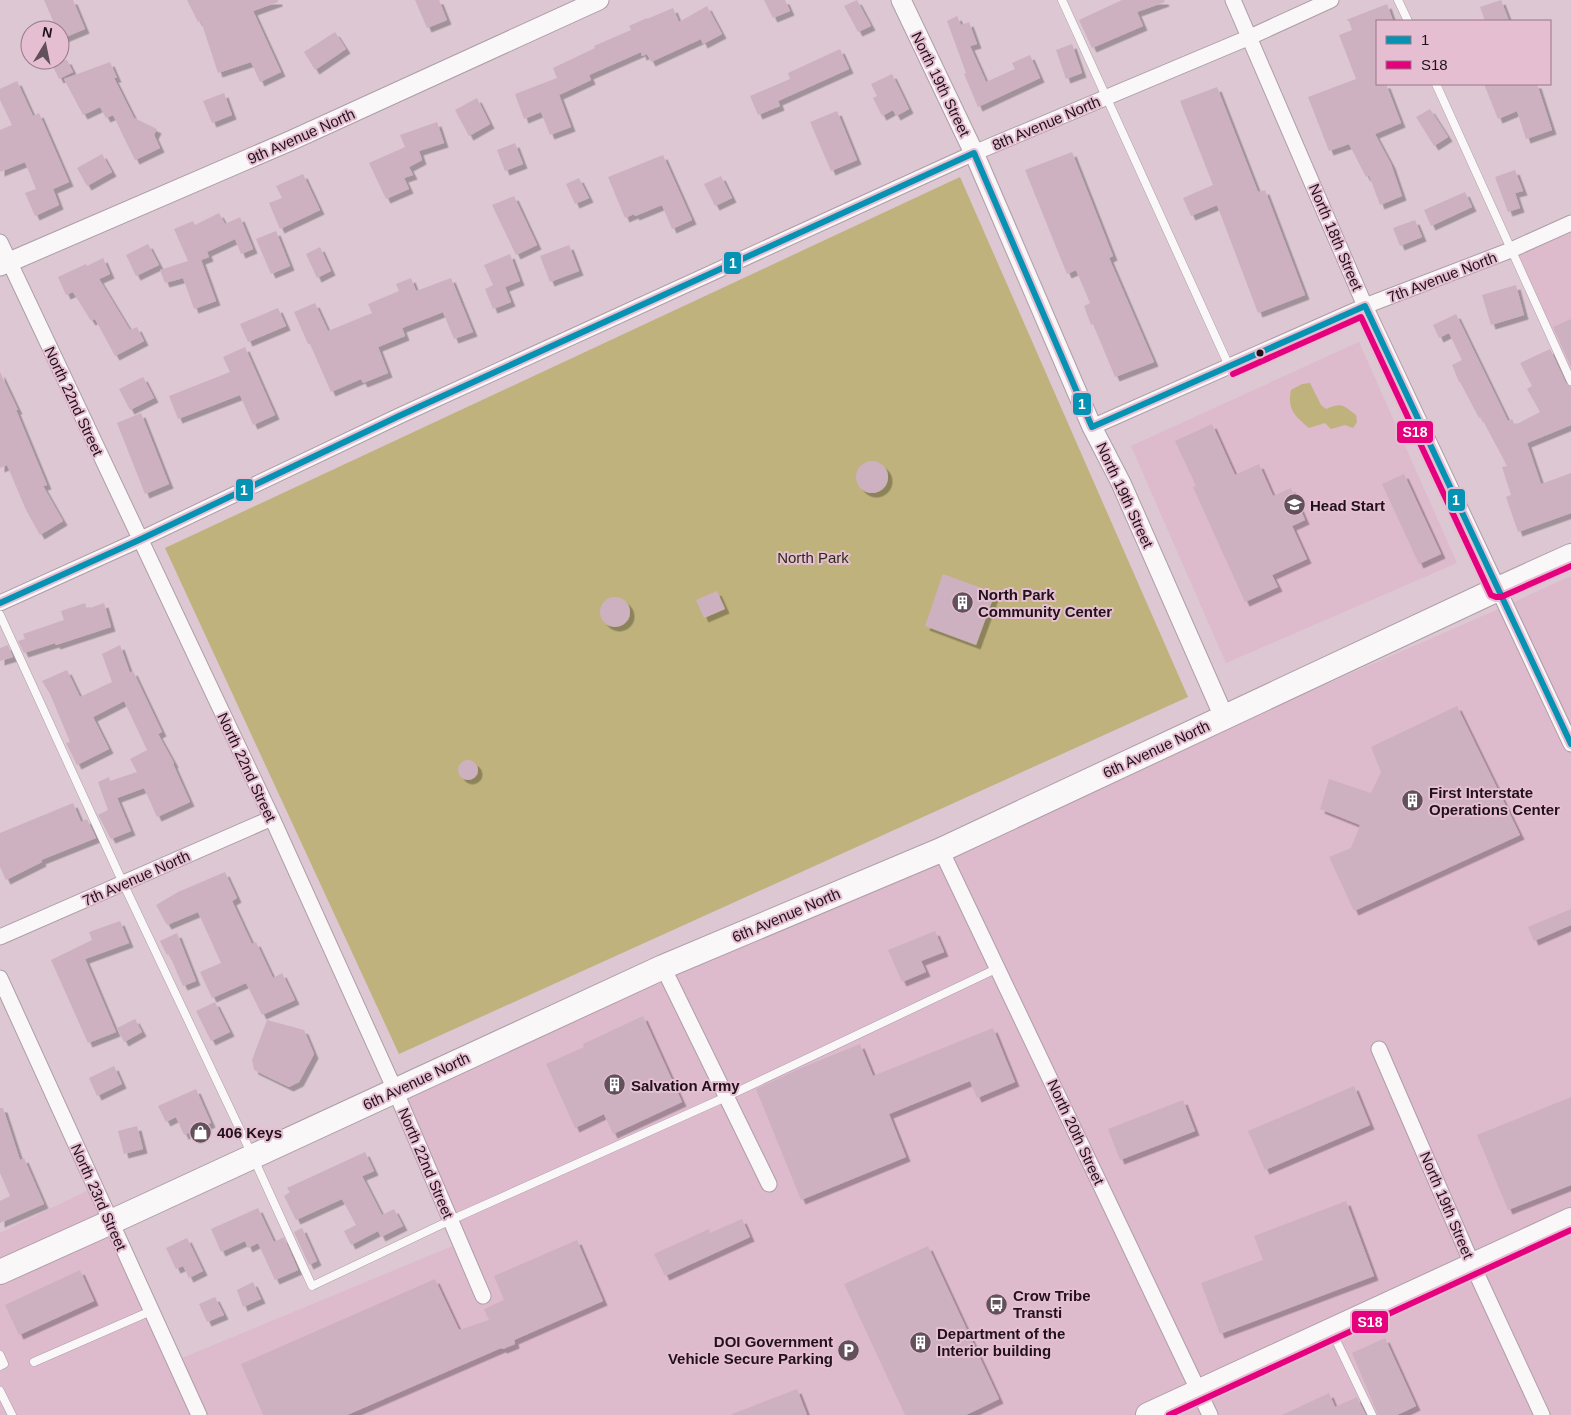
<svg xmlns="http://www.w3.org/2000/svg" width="1571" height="1415" viewBox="0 0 1571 1415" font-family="Arial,sans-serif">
	<defs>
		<filter id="shadow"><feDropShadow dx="4.5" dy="4.5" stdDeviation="0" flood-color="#0004"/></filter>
	</defs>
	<rect width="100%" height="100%" fill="#dcc7d2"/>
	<!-- built -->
	<path fill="#ddbacc" d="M1571,223V381L1511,250Z
		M1359,342L1457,563L1226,663L1131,446Z
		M1571,576V1415H0V1233L95,1187L175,1361L460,1243L395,1090L1485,615Z"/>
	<!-- green -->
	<path fill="#bfb27c" d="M960,177L1188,697L399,1054L165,548Z
		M1310,383L1321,405L1326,409C1342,402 1343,405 1356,415L1357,422L1353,428L1345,425L1331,429L1325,423L1309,428C1295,416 1287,410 1291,390L1302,384Z"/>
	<!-- building -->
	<path fill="#ceb1c1" filter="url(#shadow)" d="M44,0H73L85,29L61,39L60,30H57Z
		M187,0H278V2L253,11L281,72L260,82L251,62L218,73L201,21L198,22Z
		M415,0H439L447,20L427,28Z
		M764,0H785L790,11L773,18Z
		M857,0L871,26L858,32L844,6Z
		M1122,0H1164L1165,2L1137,12L1143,26L1092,48L1079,20Z
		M1501,0L1509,21H1485L1480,7Z
		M1387,4L1393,21H1377V84H1386L1401,123L1375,134L1391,164L1402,196L1380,205L1369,175L1366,177L1349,144L1329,151L1308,97L1356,79L1339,35L1352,30L1349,21L1346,20Z
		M707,6L722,34L703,44L701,39L651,62L647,54L642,56L641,52L589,75L591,80L559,95L571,127L550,135L541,112L524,119L515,94L557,78L553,68L595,48L594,46L631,30L629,26L647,18V19L673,8L679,22Z
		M957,16L961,25L969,22L977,44L970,46L986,82L1015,69L1012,63L1030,55L1040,78L978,107L964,74L966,73L947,21Z
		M335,32L346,49L315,70L304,52Z
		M1072,44L1082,73L1066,79L1056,50Z
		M840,49L849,69L778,101L780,106L758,115L750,96L790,79L788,73Z
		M50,60H67L73,72L59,79Z
		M110,62L117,78H114L134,118L157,129L154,135L160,148L135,160L113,115L106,118L100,107L83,115L64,79Z
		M892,74L909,109L896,116L893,110L882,116L873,98L877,96L871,84Z
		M17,81L33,116L39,113L69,182L53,189L59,205L35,216L25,193L36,189L25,162L0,172V130L12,125L0,100V89Z
		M1484,84H1537L1552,130L1526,139L1517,111L1498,119Z
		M1217,87L1258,192L1265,190L1305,295L1258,313L1217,205L1191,216L1183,198L1213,185L1180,101Z
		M224,93L232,115L212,123L203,101Z
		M477,98L490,124L469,136L455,110Z
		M1430,109L1448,137L1434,146L1416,117Z
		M837,111L857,160L831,171L810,122Z
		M437,122L444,143L419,151L422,160L409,167L413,175L404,178L409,189L386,199L369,163L405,147L400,135Z
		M515,143L523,164L505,171L497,150Z
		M1072,152L1113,256L1109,258L1154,362L1115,377L1093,324L1091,325L1084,306L1090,303L1076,270L1067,274L1025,170Z
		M102,154L112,172L87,186L77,168Z
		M663,155L692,220L672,229L662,205L635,216L634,214L625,218L608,177Z
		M1515,170L1523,191L1515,193L1520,208L1508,212L1495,177Z
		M303,174L320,210L280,229L269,203L282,198L276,186Z
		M721,176L732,198L715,206L704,184Z
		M579,178L589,198L575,204L566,184Z
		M1465,192L1472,207L1431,226L1424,210Z
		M514,196L537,245L516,255L492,205Z
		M219,213L225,224L240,217L253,249L241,254L235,239L207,252L209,257L201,260L216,301L194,309L183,278L165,283L160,270L188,261L174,229L193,221L195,225Z
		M1415,220L1422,237L1400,246L1393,228Z
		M276,231L290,266L271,274L256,239Z
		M148,244L159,265L136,276L126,255Z
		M569,245L579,271L550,282L540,256Z
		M320,247L331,271L317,278L306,254Z
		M510,254L520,281L505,287L511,302L493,309L485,289L493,285L484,265Z
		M103,258L110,274L99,279L130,330L137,327L144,341L115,356L95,319L91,321L73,292L66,295L58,277L86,264L87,266Z
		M411,278L416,291L451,278L473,332L454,339L443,312L402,328L405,336L378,347L388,373L363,383L361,379L331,392L310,344H308L294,312L315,303L328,331L372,313L368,304L399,291L396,284Z
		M1516,285L1524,315L1491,325L1482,295Z
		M278,308L286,326L248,342L240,324Z
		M1456,314L1508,421L1512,419L1515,425L1540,412L1527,389L1532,386L1520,363L1550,349L1566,383L1571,387V425L1527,443L1541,484L1571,473V513L1518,532L1506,497L1511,495L1502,467L1507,466L1481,417L1479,418L1460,382H1459L1452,365L1462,360L1449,333L1439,338L1433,325Z
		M1571,319V367L1553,327Z
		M245,347L275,415L253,425L240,395L178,419L169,396L230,372L223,357Z
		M0,372L18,410H16L47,485L43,486L63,521L40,535L26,510L7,465L0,468Z
		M143,377L154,398L130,410L119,389Z
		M141,413L169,484L145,494L117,423Z
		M1212,424L1235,475L1259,464L1273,496L1291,488L1305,520L1292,526L1307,559L1272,575L1278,587L1245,602L1193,487L1196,486L1175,441Z
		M856 477a16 16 0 1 1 32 0a16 16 0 1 1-32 0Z
		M1404,474L1441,554L1419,564L1382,484Z
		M943,574L995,593L976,645L925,626Z
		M717,591L725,609L704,618L696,600Z
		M600 612a15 15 0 1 1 30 0a15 15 0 1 1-30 0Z
		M85,603L87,609L104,603L111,627L56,645L55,643L24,653L18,641L25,639L23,634L64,620L61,611Z
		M8,645L13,657L0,661V648Z
		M120,645L130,673L133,671L162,732L158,734L174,763L173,764L190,802L157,817L144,788L117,798L131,831L111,839L98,815L108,810L98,782L109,777L110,781L137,772L130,759L147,750L124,701L93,717L109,749L77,765L66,743L70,742L50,694L42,681L67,670L80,697L112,682L102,654Z
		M1457,706L1520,835L1354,911L1329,857L1351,848L1360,825L1320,809L1329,779L1371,793L1381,772L1371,747Z
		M458 770a10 10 0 1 1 20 0a10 10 0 1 1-20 0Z
		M73,803L81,822L87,819L96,838L41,860L42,862L6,880L0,867V833Z
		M225,872L237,898L232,901L252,944L256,942L273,978L282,973L295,1000L262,1015L246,983L212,998L200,972L221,963L198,912L167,925L156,905L178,892Z
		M1571,909V925L1534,941L1528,927Z
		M120,921L129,943L85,959L116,1032L88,1043L51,960L92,940L89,932Z
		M935,931L944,952L921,961L926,972L902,982L888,950Z
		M177,933L196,981L183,986L169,954L167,955L160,941Z
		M215,1002L230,1032L211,1041L196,1011Z
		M643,1016L682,1102L613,1134L604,1114L575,1128L546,1064L584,1047L583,1044Z
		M135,1019L142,1032L124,1042L117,1028Z
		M267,1020L304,1030L314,1054L299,1082L289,1087L254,1070L252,1060Z
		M993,1028L1015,1082L977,1098L970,1081L889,1114L906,1157L801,1200L756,1089L801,1068L860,1044L873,1076Z
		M114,1066L122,1084L97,1096L89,1078Z
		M1354,1086L1370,1125L1265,1170L1248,1131Z
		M196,1089L211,1123L184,1135L176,1117L166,1122L158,1106Z
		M1571,1097V1185L1508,1210L1477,1135Z
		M1183,1100L1195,1131L1120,1160L1108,1129Z
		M0,1108H3L20,1160L24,1158L44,1204L0,1223V1201L10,1196L0,1173Z
		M137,1126L143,1149L124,1154L118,1131Z
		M365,1152L374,1171L362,1176L382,1215L394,1209L403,1226L381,1237L378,1231L351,1245L344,1231L356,1225L342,1199L296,1220L284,1196L290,1192L287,1188Z
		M1346,1201L1374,1276L1220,1334L1201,1283L1263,1260L1254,1236Z
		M258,1208L274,1242L284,1237L298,1270L275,1280L258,1243L248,1248L245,1241L221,1252L211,1229Z
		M742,1219L750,1237L665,1276L654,1254L709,1229L710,1233Z
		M302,1228L317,1261L309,1265L294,1232Z
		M187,1238L203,1271L189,1278L183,1266L176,1269L166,1248Z
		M577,1240L603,1301L514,1340L515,1344L503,1349L501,1348L347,1415H263L241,1364L435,1279L459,1330L489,1320L484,1309L504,1300L494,1276Z
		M928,1246L999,1399L966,1415H905L844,1284Z
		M80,1270L94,1301L19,1335L5,1305Z
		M253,1282L261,1299L243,1307L237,1290Z
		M215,1297L224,1315L207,1322L199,1304Z
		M1385,1338L1416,1406L1397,1415H1378L1352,1353Z
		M797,1389L807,1415H732V1414Z
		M1329,1393L1335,1407L1357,1397L1366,1415H1282Z"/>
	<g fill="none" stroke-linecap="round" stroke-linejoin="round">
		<defs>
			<path id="service" d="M1062,0L1229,366
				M1398,0L1408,21
				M1436,84L1571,381
				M0,615L123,883L253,1157L312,1286L451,1220L726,1097L998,968
				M1333,1334L1372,1415
				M0,1355L4,1364L0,1366
				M34,1362L151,1311
				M0,1391L12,1415"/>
			<path id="minor" d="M1233,0L1365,306L1571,744
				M0,242L272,818L395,1090L483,1296
				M1092,427L1365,306L1511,250L1571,223
				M0,603L139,540L399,416L974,153L1250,37L1331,0
				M941,850L1210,1415
				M0,937L272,818
				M663,967L769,1184
				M0,978L199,1415
				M1379,1049L1473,1266L1542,1415"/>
			<path id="tertiary" d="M901,0L974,153L1092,427L1121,483L1224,717
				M0,266L290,141L599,0"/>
			<path id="primary" d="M0,1272L111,1222L663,967L941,850L1498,589L1571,556
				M1148,1415L1571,1220"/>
		</defs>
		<!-- service casing -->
		<use href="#service" stroke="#ae9ea7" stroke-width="9"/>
		<!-- minor casing -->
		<use href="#minor" stroke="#ae9ea7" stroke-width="17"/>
		<!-- tertiary casing -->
		<use href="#tertiary" stroke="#ae9ea7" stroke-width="21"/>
		<!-- primary casing -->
		<use href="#primary" stroke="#ae9ea7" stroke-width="26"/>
		<!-- service -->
		<use href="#service" stroke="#faf7f8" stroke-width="8"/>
		<!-- minor -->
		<use href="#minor" stroke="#faf7f8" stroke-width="15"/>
		<!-- tertiary -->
		<use href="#tertiary" stroke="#faf7f8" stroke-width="19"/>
		<!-- primary -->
		<use href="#primary" stroke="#faf7f8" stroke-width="24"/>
		<defs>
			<path id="bus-1" d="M0,603L139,540L399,416L974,153L1092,427L1365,306L1571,744"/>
			<path id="bus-2" d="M1233,374L1361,317L1491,595L1496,597H1501L1571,566
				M1169,1415L1571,1230"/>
		</defs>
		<!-- bus-1 casing -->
		<use href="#bus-1" stroke="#e5bed2" stroke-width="10"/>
		<!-- bus-2 casing -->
		<use href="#bus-2" stroke="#e5bed2" stroke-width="10"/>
		<!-- bus-1 -->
		<use href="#bus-1" stroke="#0592b3" stroke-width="6"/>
		<!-- bus-2 -->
		<use href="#bus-2" stroke="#e5007d" stroke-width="6"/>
	</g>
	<!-- icons -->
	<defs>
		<symbol id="school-disc" viewBox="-11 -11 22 22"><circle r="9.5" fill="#62515a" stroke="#e5bed2"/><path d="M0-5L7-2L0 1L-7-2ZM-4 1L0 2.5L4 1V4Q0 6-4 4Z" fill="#fff"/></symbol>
		<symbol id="building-disc" viewBox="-11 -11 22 22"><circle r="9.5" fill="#62515a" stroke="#e5bed2"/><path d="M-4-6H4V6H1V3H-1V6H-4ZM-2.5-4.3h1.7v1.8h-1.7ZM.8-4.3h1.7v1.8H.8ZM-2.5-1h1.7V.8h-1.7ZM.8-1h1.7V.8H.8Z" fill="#fff"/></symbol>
		<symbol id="shop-disc" viewBox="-11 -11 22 22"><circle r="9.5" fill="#62515a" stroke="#e5bed2"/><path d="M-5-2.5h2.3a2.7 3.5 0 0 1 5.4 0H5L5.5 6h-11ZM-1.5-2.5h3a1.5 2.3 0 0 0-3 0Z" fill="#fff"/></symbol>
		<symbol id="bus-disc" viewBox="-11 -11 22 22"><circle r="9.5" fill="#62515a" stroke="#e5bed2"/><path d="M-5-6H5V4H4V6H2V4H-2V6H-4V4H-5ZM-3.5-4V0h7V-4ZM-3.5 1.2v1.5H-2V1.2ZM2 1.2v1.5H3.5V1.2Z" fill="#fff"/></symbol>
		<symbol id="parking-disc" viewBox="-11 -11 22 22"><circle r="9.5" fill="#62515a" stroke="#e5bed2"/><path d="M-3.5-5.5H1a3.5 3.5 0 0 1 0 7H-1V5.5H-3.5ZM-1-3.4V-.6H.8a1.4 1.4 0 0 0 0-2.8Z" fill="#fff"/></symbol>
	</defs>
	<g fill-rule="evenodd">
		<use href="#school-disc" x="1282" y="492" width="25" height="25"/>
		<use href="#building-disc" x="950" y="590" width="25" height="25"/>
		<use href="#building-disc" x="1400" y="788" width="25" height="25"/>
		<use href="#building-disc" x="602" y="1072" width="25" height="25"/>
		<use href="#shop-disc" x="188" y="1120" width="25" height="25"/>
		<use href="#bus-disc" x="984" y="1292" width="25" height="25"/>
		<use href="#building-disc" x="908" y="1330" width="25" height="25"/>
		<use href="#parking-disc" x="836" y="1338" width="25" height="25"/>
	</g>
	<!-- markers -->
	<circle fill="#20121a" stroke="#e5bed2" stroke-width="2" cx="1260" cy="353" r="4.5"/>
	<g text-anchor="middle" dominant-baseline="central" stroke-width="4" stroke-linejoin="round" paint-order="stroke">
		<!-- street labels -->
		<g font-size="15" fill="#20121a" stroke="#e5bed2">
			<text transform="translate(941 84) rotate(64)">North 19th Street</text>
			<text transform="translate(1046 123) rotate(-23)">8th Avenue North</text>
			<text transform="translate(301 136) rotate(-24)">9th Avenue North</text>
			<text transform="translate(1336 237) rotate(67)">North 18th Street</text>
			<text transform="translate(1442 277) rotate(-21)">7th Avenue North</text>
			<text transform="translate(74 401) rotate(65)">North 22nd Street</text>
			<text transform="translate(1125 495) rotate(65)">North 19th Street</text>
			<text transform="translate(1156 749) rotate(-25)">6th Avenue North</text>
			<text transform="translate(247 767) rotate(65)">North 22nd Street</text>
			<text transform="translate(136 878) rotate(-24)">7th Avenue North</text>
			<text transform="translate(786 915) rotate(-23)">6th Avenue North</text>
			<text transform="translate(416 1081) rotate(-25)">6th Avenue North</text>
			<text transform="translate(1076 1132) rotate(65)">North 20th Street</text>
			<text transform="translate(426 1163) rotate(67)">North 22nd Street</text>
			<text transform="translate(99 1197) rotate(66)">North 23rd Street</text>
			<text transform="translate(1447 1205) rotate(67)">North 19th Street</text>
		</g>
		<!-- poi labels -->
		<g font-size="15" font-weight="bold" fill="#20121a" stroke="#e5bed2" text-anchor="start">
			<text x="1310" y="505">Head Start</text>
			<text x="978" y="594">North Park<tspan x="978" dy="17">Community Center</tspan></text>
			<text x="1429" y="792">First Interstate<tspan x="1429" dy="17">Operations Center</tspan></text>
			<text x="631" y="1085">Salvation Army</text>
			<text x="217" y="1132">406 Keys</text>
			<text x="1013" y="1295">Crow Tribe<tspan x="1013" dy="17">Transti</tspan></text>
			<text x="937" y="1333">Department of the<tspan x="937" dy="17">Interior building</tspan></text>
			<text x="833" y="1341" text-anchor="end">DOI Government<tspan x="833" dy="17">Vehicle Secure Parking</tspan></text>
		</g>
		<!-- park labels -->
		<g font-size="15" fill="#2c2b16" stroke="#e5bed2">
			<text x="813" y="557">North Park</text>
		</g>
	</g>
	<g stroke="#e5bed2" stroke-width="2">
		<rect x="723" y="251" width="19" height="24" rx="5" fill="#0592b3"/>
		<rect x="1072" y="392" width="20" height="24" rx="5" fill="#0592b3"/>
		<rect x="1396" y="420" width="38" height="24" rx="5" fill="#e5007d"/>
		<rect x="235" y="478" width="19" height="24" rx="5" fill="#0592b3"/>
		<rect x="1447" y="488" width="19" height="24" rx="5" fill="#0592b3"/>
		<rect x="1351" y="1310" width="38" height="24" rx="5" fill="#e5007d"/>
	</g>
	<g font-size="14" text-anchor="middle" font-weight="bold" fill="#fff">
		<text x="733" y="268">1</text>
		<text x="1082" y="409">1</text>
		<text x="1415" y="437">S18</text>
		<text x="244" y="495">1</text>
		<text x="1456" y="505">1</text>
		<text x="1370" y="1327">S18</text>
	</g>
	<!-- legend -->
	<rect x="1376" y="20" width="175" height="65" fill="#e5bed2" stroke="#967988"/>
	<rect x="1386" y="36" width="25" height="8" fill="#0592b3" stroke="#967988"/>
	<text x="1421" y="45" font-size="15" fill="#20121a">1</text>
	<rect x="1386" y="61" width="25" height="8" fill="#e5007d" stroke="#967988"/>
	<text x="1421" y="70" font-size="15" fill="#20121a">S18</text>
	<!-- north arrow -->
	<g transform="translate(45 45) rotate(10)"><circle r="24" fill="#e5bed2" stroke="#967988"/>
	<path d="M0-4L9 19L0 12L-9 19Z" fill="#62515a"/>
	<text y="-8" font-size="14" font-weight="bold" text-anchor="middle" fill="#20121a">N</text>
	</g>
</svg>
